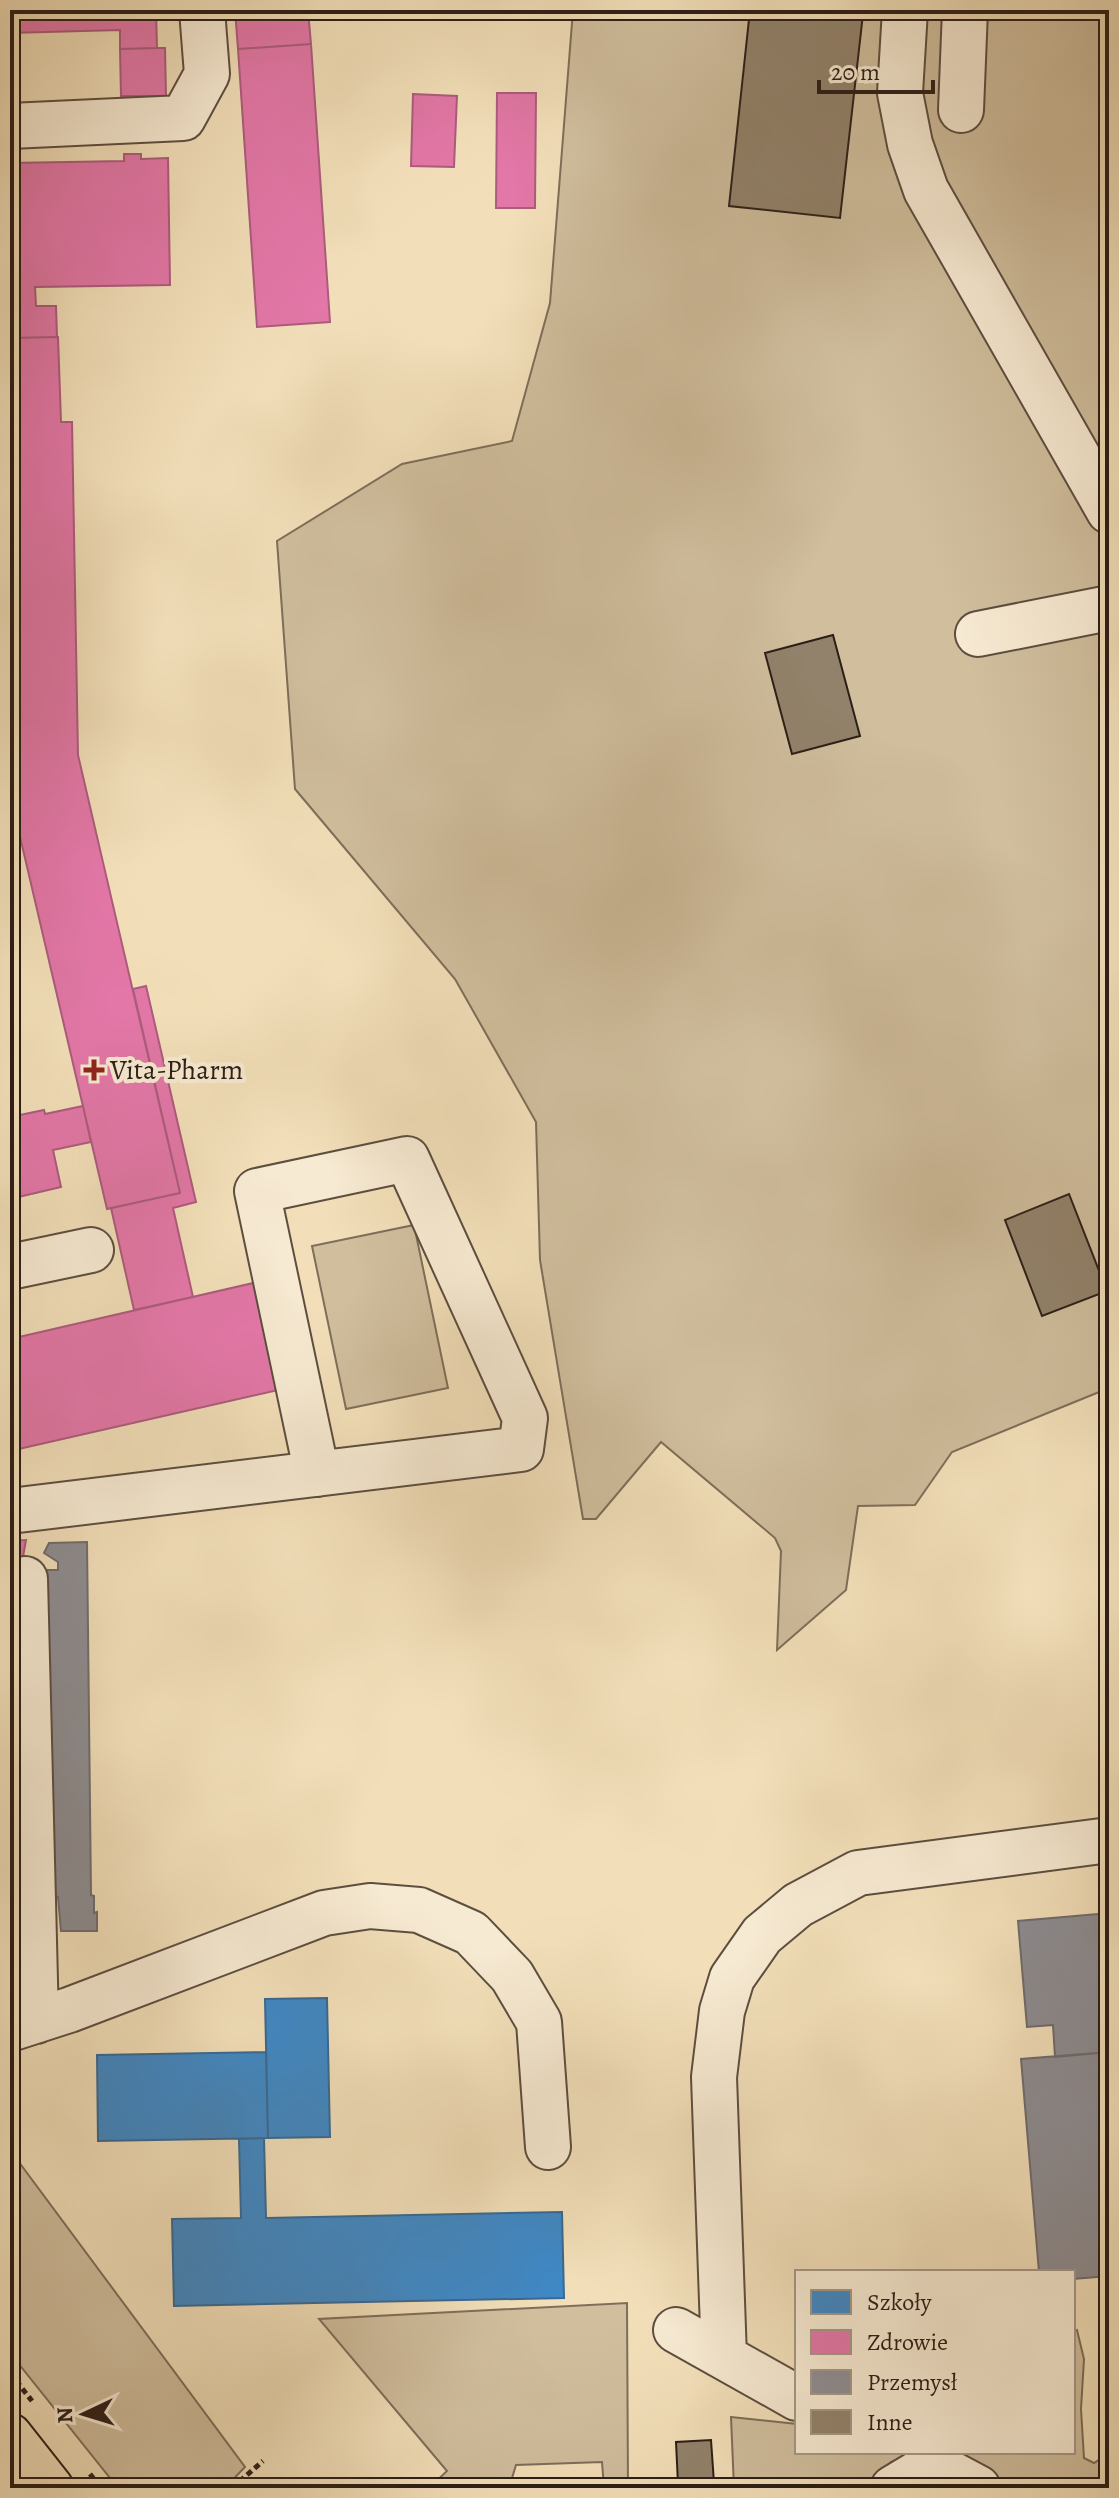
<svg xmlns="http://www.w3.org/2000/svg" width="1119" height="2498" viewBox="0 0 1119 2498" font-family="Alegreya,serif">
	<rect width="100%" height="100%" fill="#f2dfb9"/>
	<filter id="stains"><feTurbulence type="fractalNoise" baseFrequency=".0025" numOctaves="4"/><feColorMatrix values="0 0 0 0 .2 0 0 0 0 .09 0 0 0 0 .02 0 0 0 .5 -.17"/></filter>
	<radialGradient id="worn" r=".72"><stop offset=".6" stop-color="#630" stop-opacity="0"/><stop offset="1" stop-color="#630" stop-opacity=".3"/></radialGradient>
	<!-- green -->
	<path fill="#d0be9d" stroke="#7e6e5a" stroke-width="2" d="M573,10H1109V1388L952,1452L915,1505L858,1506L846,1590L777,1650L781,1551L775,1538L661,1442L596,1519H583L540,1260L536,1122L455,979L295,789L277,541L402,464L512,441L550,303Z
		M414,1225L448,1388L346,1409L312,1246Z
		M10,2150L245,2467L225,2488H118L10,2353Z
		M627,2303L628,2488H604L602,2462L516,2465L509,2488H429L447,2471L319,2319Z
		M1073,2329L1077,2330L1084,2359L1081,2409L1084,2458L1094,2463L1109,2453V2488H1014L949,2452H1073Z
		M731,2417L797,2424V2452H916L891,2462L863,2488H734Z"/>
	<!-- schools -->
	<path fill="#3f88c5" stroke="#396891" stroke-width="2" d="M327,1998L330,2137L268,2138L265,1999Z
		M266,2052L268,2138L98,2141L97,2055Z
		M264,2138L266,2218L562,2212L564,2298L174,2306L172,2219L241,2218L239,2139Z"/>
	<!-- health -->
	<path fill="#e377a8" stroke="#ac5c7c" stroke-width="2" d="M10,10H156L157,48L120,49V30L10,33Z
		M235,10H308L311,44L238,49Z
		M311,44L330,322L257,327L238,49Z
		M157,48H165L166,96H121L120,49Z
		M497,93H536L535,208H496Z
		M413,94L457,96L454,167L411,166Z
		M124,154H141V159L168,158L170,285L35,287L36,306H56L57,337L10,338V163L124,161Z
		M58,337L61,422H72L78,755L180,1193L107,1209L10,794V338Z
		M146,986L196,1202L173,1208L193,1297L134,1310L111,1208L180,1193L133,989Z
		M83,1106L91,1142L53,1150L61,1187L10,1199V1117L44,1110L45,1114Z
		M262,1281L287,1388L10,1451V1339Z
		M26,1540L21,1568L10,1569V1541Z"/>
	<!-- industry -->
	<path fill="#8d8d92" stroke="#706c6d" stroke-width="2" d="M87,1542L91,1895L94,1896V1913L97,1912V1931H61L58,1897H54L47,1570H58V1562L44,1553L49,1543Z
		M1109,1913V2020L1106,2021L1109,2052L1055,2057L1053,2025L1027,2027L1018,1921Z
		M1109,2052V2276L1073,2279V2272H1039L1021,2059Z"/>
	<!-- building -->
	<path fill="#92826b" stroke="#2b1e17" stroke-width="2" d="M750,10H866V14H863L840,218L729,206Z
		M833,635L860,736L792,754L765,653Z
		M1069,1194L1107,1291L1042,1316L1005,1220Z
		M711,2440L714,2483L678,2484L676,2442Z"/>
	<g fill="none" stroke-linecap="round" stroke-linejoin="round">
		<defs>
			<path id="minor" d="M905,10L900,93L910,144L926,190L1109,511
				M961,110L965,10
				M10,126L183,118L207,74L202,10
				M978,634L1109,608
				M10,1267L91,1250
				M10,1511L521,1449L525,1418L407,1159L257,1191L317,1474
				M25,1579L36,2021
				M10,2029L69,2010L324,1913L370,1906L419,1910L471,1933L512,1976L539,2022L548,2147
				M676,2330L797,2398
				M724,2357L714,2077L722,2011L732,1978L762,1935L798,1905L858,1873L1109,1840
				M893,2488L933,2464L978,2488"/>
			<path id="major" d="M10,2436L51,2488"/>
		</defs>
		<!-- minor casing -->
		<use href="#minor" stroke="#5d4e40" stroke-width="48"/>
		<!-- major casing -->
		<use href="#major" stroke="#2b1e17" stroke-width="48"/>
		<!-- path -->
		<path stroke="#2b1e17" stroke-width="5" stroke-dasharray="6 4" stroke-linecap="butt" d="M10,2373L32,2401
			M90,2474L101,2488
			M232,2488L263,2461"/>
		<!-- minor -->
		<use href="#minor" stroke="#f7ead2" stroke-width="44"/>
		<!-- major -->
		<use href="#major" stroke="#f2dfb9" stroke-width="44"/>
	</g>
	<!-- markers -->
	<path fill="#8f2418" stroke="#f7ead2" stroke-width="3" d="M90 1058h8v8h8v8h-8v8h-8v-8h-8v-8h8z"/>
	<g text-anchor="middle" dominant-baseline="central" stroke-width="8" stroke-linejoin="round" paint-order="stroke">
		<!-- poi labels -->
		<g font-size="28" fill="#2b1e17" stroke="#f7ead2" text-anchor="start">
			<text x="110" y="1070">Vita-Pharm</text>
		</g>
	</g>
	<!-- margin -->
	<rect width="1119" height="2498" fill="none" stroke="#f2dfb9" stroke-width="40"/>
	<rect x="12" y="12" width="1095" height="2474" fill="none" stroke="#2b1e17" stroke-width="4"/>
	<rect x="20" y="20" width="1079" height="2458" fill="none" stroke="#2b1e17" stroke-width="2"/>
	<!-- legend -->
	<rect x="795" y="2270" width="280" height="184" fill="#f7ead2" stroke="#a59887" stroke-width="2"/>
	<rect x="811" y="2290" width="40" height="24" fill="#3f88c5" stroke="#a59887" stroke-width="2"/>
	<text x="867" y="2310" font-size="24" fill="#2b1e17">Szkoły</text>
	<rect x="811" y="2330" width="40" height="24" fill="#e377a8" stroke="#a59887" stroke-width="2"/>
	<text x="867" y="2350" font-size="24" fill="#2b1e17">Zdrowie</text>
	<rect x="811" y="2370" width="40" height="24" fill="#8d8d92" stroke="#a59887" stroke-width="2"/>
	<text x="867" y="2390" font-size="24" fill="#2b1e17">Przemysł</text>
	<rect x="811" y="2410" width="40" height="24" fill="#92826b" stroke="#a59887" stroke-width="2"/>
	<text x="867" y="2430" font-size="24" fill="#2b1e17">Inne</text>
	<!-- north arrow -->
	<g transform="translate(84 2414) rotate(266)" stroke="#f7ead2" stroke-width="6" paint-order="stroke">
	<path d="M0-6L14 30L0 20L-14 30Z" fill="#2b1e17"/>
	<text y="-12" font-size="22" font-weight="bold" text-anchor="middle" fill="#2b1e17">N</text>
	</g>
	<!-- scale -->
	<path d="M819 80v12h114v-12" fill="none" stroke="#2b1e17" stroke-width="4"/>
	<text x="831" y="80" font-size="24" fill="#2b1e17" stroke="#f7ead2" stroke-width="6" paint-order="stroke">20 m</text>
	<rect width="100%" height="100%" filter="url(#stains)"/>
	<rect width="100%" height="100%" fill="url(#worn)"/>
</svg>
